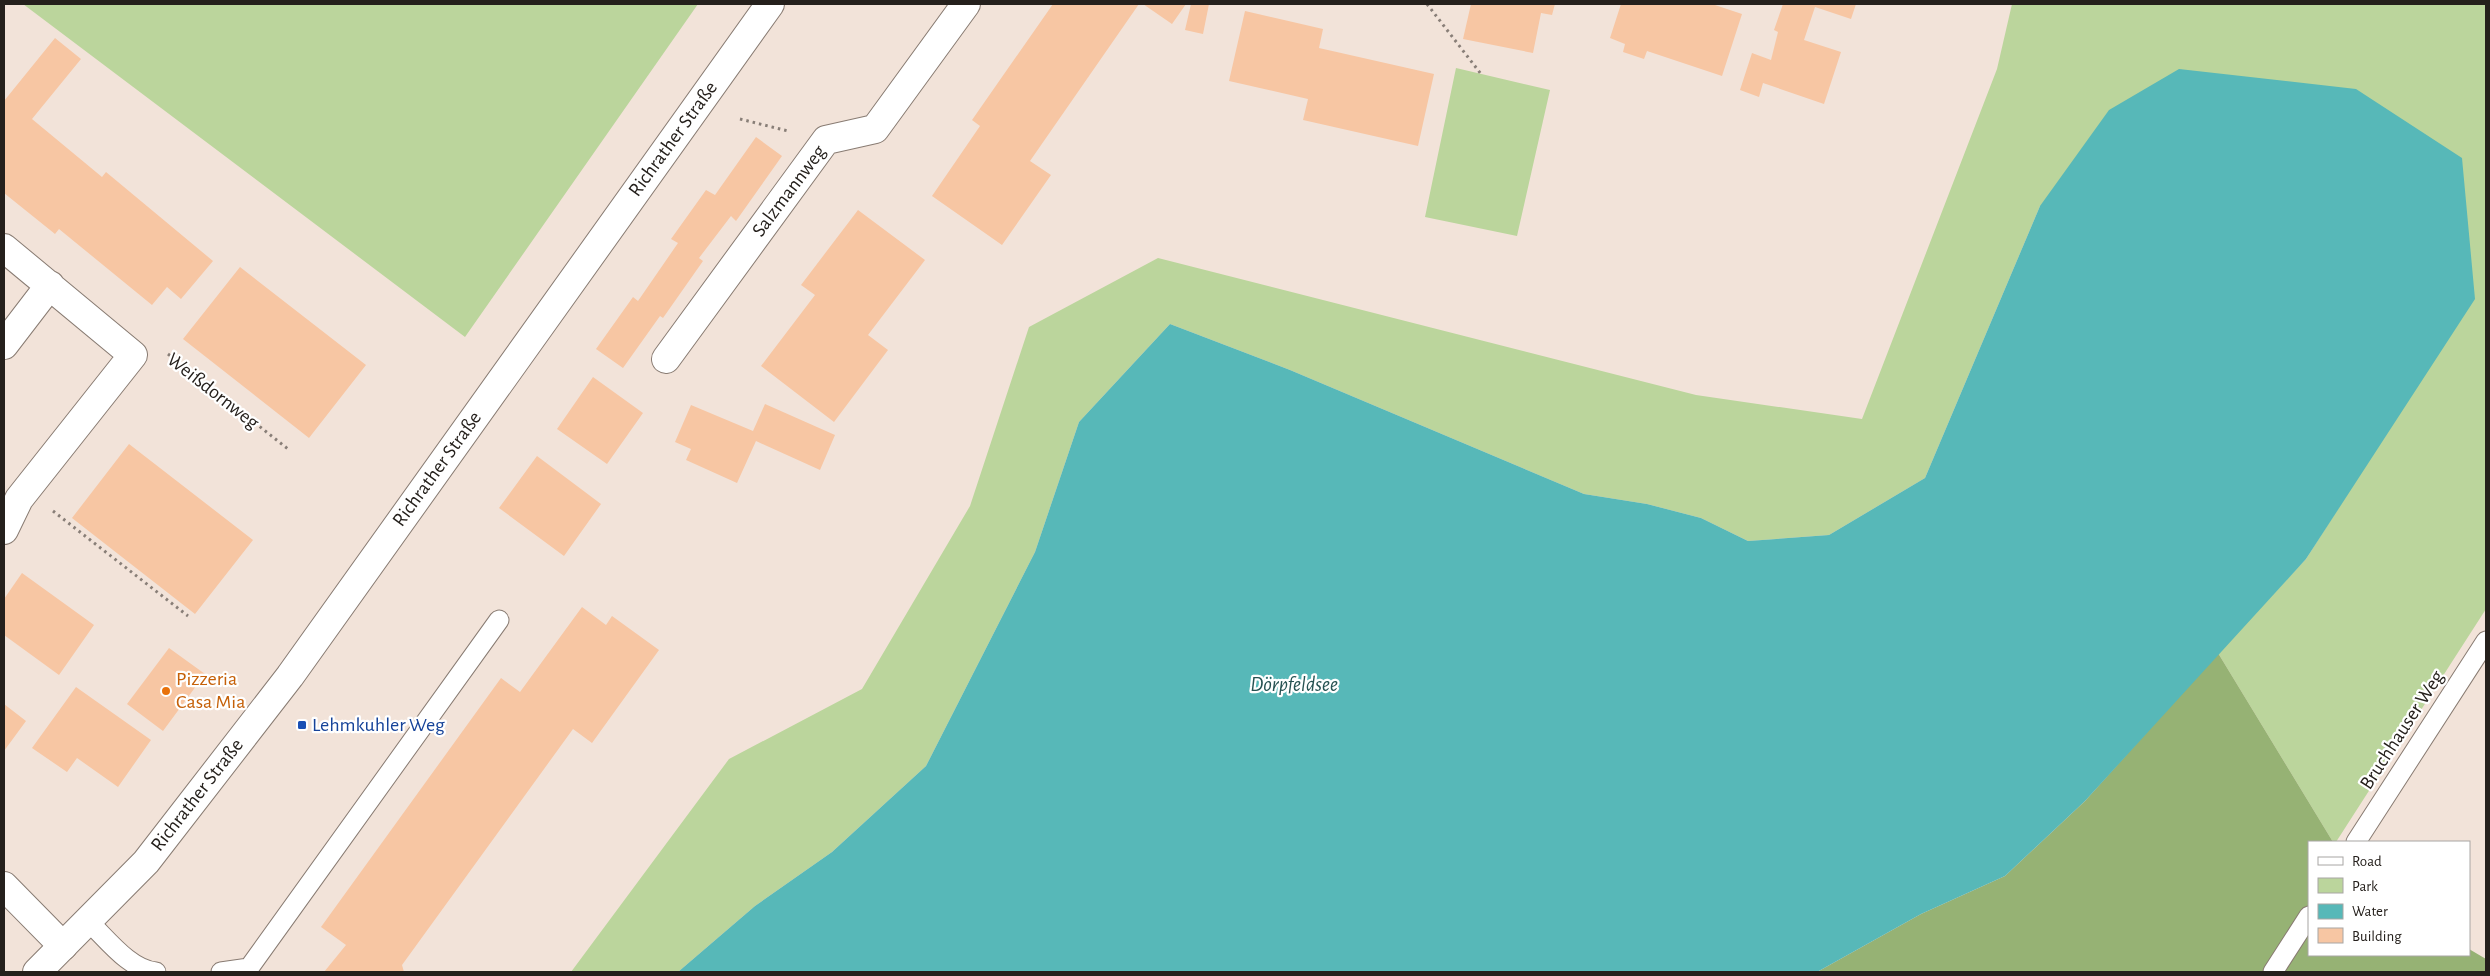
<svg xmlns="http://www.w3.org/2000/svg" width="2490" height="976" viewBox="0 0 2490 976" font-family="'Alegreya Sans',sans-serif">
	<rect width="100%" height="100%" fill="#f2e3d9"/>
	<!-- green -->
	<path fill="#bbd59c" d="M23,4H698L465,337Z
		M2012,4H2486V609L2336,842H2333L2218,653L2306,559L2364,468L2040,206L1925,478L1829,535L1748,541L1701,518L1647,504L1584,494L1290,370L1170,324L1079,422L1035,552L926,766L832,852L755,906L678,972H571L729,759L862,689L970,506L1029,327L1158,258L1696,395L1862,419L1997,69Z
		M1456,68L1550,90L1517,236L1425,217Z"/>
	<!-- forest -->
	<path fill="#96b274" d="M2218,653L2333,842H2309V955H2469V949L2486,959V972H1817L1921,914L2005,876L2085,801Z"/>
	<!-- water -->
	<path fill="#57b8b8" d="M2179,69L2356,89L2462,158L2475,299L2306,559L2085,801L2005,876L1921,914L1817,972H678L755,906L832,852L926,766L1035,552L1079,422L1170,324L1290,370L1584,494L1647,504L1701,518L1748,541L1829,535L1925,478L2040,206L2109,110Z"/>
	<!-- building -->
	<path fill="#f7c6a3" d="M1053,4H1139L1030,161L1051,175L1002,245L932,196L980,126L972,120Z
		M1143,4H1186L1172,24Z
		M1191,4H1209L1203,34L1185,30Z
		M1471,4H1555L1552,15L1541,13L1533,53L1463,39Z
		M1621,4H1712L1742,14L1722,76L1647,51L1644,59L1623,52L1625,44L1610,38Z
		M1783,4H1856L1851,19L1815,7L1804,40L1841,52L1824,104L1763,83L1759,97L1740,90L1752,53L1771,60L1778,32L1774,30Z
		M1245,11L1323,29L1319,48L1434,74L1418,146L1303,120L1308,99L1229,81Z
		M55,38L81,59L32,119L102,177L106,172L213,261L181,299L167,287L152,305L59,229L55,234L4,193V101Z
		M756,137L782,156L736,221L731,216L699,258L703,261L663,318L660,316L623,368L596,349L633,297L638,301L678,243L671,239L706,190L715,195Z
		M858,210L925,260L868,335L888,350L834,422L761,366L815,295L801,285Z
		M240,267L366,365L309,438L183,339Z
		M593,377L643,413L607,464L557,429Z
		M765,404L835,435L820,470L756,441L737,483L686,460L691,449L675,442L691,405L753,431Z
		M129,444L253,540L195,614L72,518Z
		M537,456L601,504L564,556L499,508Z
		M22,573L94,625L59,675L4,635V599Z
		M582,607L606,625L612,616L659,650L592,743L573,729L402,965L404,972H324L346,945L321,927L501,678L520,692Z
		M169,648L205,674L163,731L127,704Z
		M76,687L151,740L118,787L77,758L67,772L32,748Z
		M4,704L26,721L4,751Z"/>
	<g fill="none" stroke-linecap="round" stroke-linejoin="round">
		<defs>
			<path id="lane" d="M2356,842L2486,641
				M89,922C107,939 130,970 156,972
				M221,972L249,968L499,620
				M2273,972L2309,916"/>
			<path id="street" d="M4,248L133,355L19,499L4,530
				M4,345L50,285
				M666,359L826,140L875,129L966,4
				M4,886L63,946"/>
			<path id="secondary" d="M37,972L146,862L290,676L770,4"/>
		</defs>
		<!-- lane casing -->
		<use href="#lane" stroke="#887b72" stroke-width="21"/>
		<!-- street casing -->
		<use href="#street" stroke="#887b72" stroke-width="30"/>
		<!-- secondary casing -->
		<use href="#secondary" stroke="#887b72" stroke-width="30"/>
		<!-- path -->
		<path stroke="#887e77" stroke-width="3" stroke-dasharray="2.5 4" stroke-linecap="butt" d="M1427,4L1481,74
			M740,119L788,131
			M168,354L288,449
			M53,511L188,616"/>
		<!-- lane -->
		<use href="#lane" stroke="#fff" stroke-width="19"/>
		<!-- street -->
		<use href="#street" stroke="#fff" stroke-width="28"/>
		<!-- secondary -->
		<use href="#secondary" stroke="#fff" stroke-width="28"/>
	</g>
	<!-- markers -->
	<circle fill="#e8710a" stroke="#fff" stroke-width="2" cx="166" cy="691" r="5"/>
	<rect fill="#1a4fb4" stroke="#fff" stroke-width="2" x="297" y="720" width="10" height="10" rx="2.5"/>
	<g text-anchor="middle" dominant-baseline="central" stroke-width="4.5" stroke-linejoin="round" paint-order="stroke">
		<!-- street labels -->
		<g font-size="20" fill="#25201c" stroke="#fff">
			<text transform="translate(673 139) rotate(-54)">Richrather Straße</text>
			<text transform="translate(789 191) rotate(-53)">Salzmannweg</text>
			<text transform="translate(213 391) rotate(38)">Weißdornweg</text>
			<text transform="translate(437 469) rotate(-54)">Richrather Straße</text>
			<text transform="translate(2402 730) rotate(-57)">Bruchhauser Weg</text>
			<text transform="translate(197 795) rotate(-52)">Richrather Straße</text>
		</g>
		<!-- food labels -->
		<g font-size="20" fill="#c56008" stroke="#fff" text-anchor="start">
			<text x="176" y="679">Pizzeria<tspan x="176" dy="23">Casa Mia</tspan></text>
		</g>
		<!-- transit labels -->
		<g font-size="20" fill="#164399" stroke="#fff" text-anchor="start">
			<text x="312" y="725">Lehmkuhler Weg</text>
		</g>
		<!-- water labels -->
		<g font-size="21" font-style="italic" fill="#265252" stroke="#fff">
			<text x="1294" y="684">Dörpfeldsee</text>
		</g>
	</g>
	<!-- border -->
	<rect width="2490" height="976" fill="none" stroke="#25201c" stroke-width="10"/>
	<!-- legend -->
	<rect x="2308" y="841" width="162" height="115" fill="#ffffff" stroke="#a8a6a4"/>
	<rect x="2318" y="857" width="25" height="8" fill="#ffffff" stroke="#a8a6a4"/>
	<text x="2352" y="866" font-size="15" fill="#25201c">Road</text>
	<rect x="2318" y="878" width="25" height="15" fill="#bbd59c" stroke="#a8a6a4"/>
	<text x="2352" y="891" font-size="15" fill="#25201c">Park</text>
	<rect x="2318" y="904" width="25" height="15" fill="#57b8b8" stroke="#a8a6a4"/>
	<text x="2352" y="916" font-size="15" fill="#25201c">Water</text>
	<rect x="2318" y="928" width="25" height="15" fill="#f7c6a3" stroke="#a8a6a4"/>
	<text x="2352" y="941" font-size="15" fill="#25201c">Building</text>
</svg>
